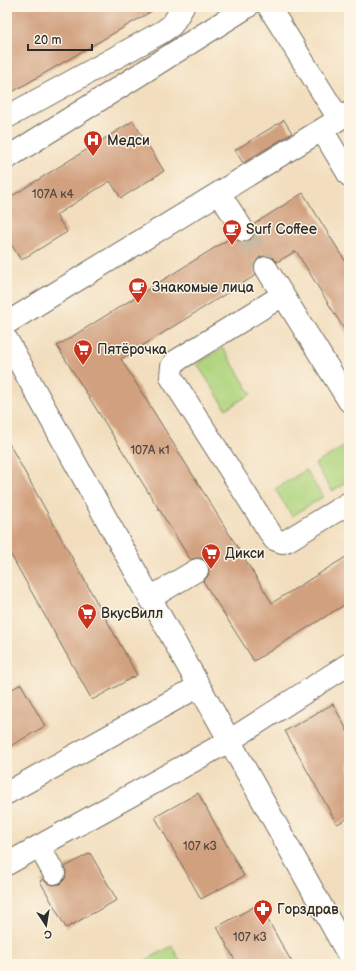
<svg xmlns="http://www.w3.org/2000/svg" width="356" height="971" viewBox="0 0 356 971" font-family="'Balsamiq Sans',sans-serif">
	<rect width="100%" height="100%" fill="#fcf5e5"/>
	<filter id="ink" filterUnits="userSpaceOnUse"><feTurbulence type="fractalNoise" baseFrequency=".025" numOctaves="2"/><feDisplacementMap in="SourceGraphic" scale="8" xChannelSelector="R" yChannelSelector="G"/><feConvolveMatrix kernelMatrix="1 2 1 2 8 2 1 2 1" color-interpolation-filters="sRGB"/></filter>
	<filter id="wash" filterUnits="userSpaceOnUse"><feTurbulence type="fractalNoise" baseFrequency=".012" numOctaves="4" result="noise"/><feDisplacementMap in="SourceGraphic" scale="16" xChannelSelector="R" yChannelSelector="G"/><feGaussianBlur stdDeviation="0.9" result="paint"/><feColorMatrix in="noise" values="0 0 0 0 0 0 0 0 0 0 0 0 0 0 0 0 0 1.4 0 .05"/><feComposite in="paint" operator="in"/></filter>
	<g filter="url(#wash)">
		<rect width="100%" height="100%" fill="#f2debe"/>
		<!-- green -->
		<path fill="#afd47e" stroke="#6d8054" d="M223,348L251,394L226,409L197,364Z
			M347,445L349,448V481L332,491L315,464Z
			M306,470L323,497L292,516L275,489Z
			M172,946L182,964H139Z"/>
		<g id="blocks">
			<!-- building -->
			<path fill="#d1a07f" d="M7,7H159L7,95Z
				M284,120L292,133L243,163L235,150Z
				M133,121L164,171L121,198L110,181L56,215L67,232L21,260L7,238V199Z
				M303,193L349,267V337L296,251L277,262L272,257L265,256L260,257L255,262L254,268L256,275L121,359L272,603L349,555V602L254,661L203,581L208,576L209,570L208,563L203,559L197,558L190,559L57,346L232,237L238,241L243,242L249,241L254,235L255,229L254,224Z
				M7,440L137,675L92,700L7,548Z
				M21,684L45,726L7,748V692Z
				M333,704L349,734V818L337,824L285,731Z
				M198,793L244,876L201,899L155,817Z
				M90,853L117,900L66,928L40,881L43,879L47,883L53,885L60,884L65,879L66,873L65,867Z
				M259,904L283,947L293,964H237L217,927Z"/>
		</g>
	</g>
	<g filter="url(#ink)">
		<use href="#blocks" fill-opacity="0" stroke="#716a5e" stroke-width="1"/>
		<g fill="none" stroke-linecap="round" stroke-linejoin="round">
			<!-- minor-tunnel -->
			<path stroke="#cabaa1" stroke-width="22" stroke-dasharray="22 11" stroke-linecap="butt" d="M243,230L266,268"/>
			<defs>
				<path id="minor" d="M269,7L339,119
					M7,117L162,32L172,25L183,7
					M322,130L349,175
					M7,158L247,7
					M219,193L243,230
					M266,268L349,401
					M283,295L176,361L172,366L171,377L274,539L282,542L288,540L349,503
					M7,323L349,113
					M7,340L349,956
					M150,598L197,570
					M7,793L199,686
					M39,846L54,873
					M7,864L229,741L349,664"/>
			</defs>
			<!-- minor casing -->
			<use href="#minor" stroke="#716a5e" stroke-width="24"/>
			<!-- minor -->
			<use href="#minor" stroke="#fff" stroke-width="22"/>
		</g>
	</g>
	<!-- icons -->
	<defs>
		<symbol id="hospital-pin" viewBox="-11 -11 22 30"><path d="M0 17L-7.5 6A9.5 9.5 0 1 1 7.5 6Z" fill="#c8321e" stroke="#fcf5e5"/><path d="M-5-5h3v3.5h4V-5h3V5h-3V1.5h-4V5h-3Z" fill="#fff"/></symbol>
		<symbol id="cafe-pin" viewBox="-11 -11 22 30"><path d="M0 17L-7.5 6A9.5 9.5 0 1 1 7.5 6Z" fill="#c8321e" stroke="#fcf5e5"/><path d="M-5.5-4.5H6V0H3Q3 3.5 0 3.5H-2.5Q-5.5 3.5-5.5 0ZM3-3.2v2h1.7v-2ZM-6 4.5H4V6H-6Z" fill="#fff"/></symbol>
		<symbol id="supermarket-pin" viewBox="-11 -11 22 30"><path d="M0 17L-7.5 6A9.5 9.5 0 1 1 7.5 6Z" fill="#c8321e" stroke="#fcf5e5"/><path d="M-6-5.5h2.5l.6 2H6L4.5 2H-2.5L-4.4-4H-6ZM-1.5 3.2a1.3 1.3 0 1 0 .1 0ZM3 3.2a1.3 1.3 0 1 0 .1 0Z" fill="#fff"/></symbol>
		<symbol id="pharmacy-pin" viewBox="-11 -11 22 30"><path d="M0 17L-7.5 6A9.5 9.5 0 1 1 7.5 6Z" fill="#c8321e" stroke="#fcf5e5"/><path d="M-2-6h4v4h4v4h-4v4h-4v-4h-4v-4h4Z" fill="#fff"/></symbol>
	</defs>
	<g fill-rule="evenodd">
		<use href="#hospital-pin" x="82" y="129" width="22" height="30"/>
		<use href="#cafe-pin" x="221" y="218" width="22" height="30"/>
		<use href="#cafe-pin" x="127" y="276" width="22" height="30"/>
		<use href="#supermarket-pin" x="72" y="338" width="22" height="30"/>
		<use href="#supermarket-pin" x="200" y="542" width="22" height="30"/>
		<use href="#supermarket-pin" x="76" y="602" width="22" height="30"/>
		<use href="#pharmacy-pin" x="252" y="898" width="22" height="30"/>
	</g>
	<g text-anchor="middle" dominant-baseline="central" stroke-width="3" stroke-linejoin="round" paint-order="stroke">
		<!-- number labels -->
		<g font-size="12" fill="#544840">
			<text x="53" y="194">107А к4</text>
			<text x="150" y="450">107А к1</text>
			<text x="200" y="846">107 к3</text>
			<text x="250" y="937">107 к3</text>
		</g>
		<!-- poi labels -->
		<g font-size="14" fill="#2b2b2b" stroke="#fcf5e5" text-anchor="start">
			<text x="107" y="140">Медси</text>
			<text x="246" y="229">Surf Coffee</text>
			<text x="152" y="287">Знакомые лица</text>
			<text x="97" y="349">Пятёрочка</text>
			<text x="225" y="553">Дикси</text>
			<text x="101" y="613">ВкусВилл</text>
			<text x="277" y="909">Горздрав</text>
		</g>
	</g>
	<!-- margin -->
	<rect width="356" height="971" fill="none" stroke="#fcf5e5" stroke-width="24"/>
	<!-- north arrow -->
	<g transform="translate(46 925) rotate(168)" stroke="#fcf5e5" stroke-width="3" paint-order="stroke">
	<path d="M0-3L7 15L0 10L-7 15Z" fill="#2b2b2b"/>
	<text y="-6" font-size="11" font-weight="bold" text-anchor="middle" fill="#2b2b2b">С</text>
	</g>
	<!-- scale -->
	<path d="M28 44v6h64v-6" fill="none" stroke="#2b2b2b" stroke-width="2"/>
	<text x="34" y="44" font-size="12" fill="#2b2b2b" stroke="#fcf5e5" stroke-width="3" paint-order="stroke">20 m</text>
</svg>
